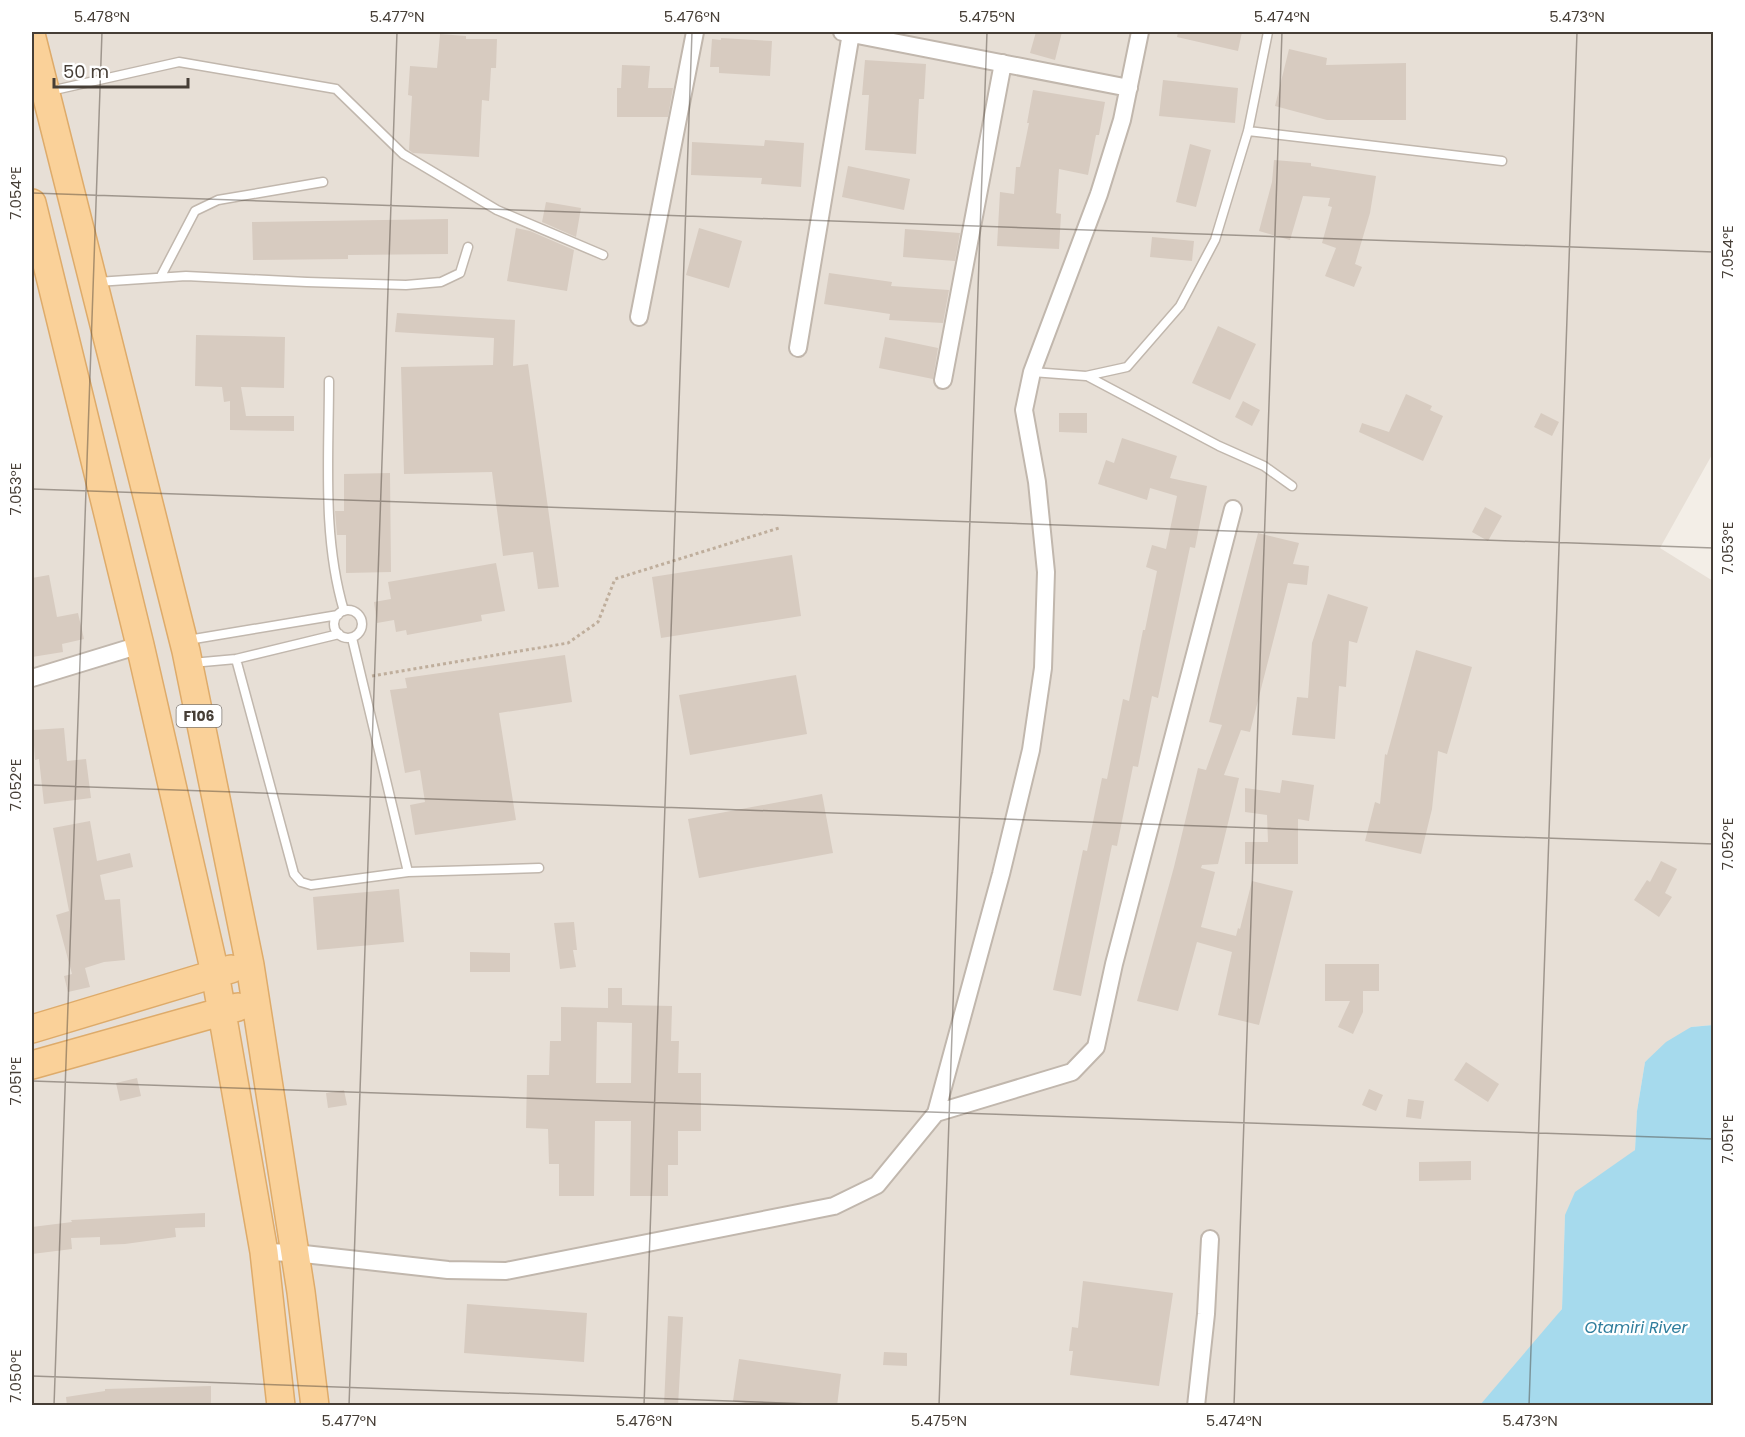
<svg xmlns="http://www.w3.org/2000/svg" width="1745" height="1437" viewBox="0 0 1745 1437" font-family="Poppins,sans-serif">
	<rect width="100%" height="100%" fill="#f3eee7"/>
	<!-- residential -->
	<path fill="#e7dfd6" d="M32,32H1713V453L1660,548L1713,581V1025L1691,1027L1645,1062L1637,1111L1635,1150L1565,1216L1562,1309L1488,1406L32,1405Z"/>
	<!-- water -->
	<path fill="#a6daed" d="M1713,1025V1405H1480L1562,1309L1565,1215L1575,1192L1635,1150L1637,1111L1645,1062L1666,1042L1691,1027Z"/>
	<!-- building -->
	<path fill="#d7cbc0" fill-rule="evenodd" d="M1036,32H1062L1055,60L1030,53Z
		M1178,32H1242L1238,51L1177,37Z
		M440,34L466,36V39H497L496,68H491L489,101L482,100L479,157L413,153L409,150L412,96L408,95L410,66L437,68Z
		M721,38L772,41L770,76L719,73V67H710L712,39L721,40Z
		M1289,49L1327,58L1326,65L1406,63V120H1327L1275,106Z
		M865,60L926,64L924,99H919L916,154L865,150L869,95H862Z
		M622,65L650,66L648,88H673L668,117H617V88H621Z
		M1163,80L1238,88L1235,123L1159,116Z
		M1033,90L1105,102L1099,135H1096L1088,175L1059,169L1056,213L1061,214L1059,249L997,246L1000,192L1014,194L1016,167H1020L1029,123H1027Z
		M765,140L804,143L801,187L761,184L762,178L691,175L692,142L764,146Z
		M1190,144L1211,150L1196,207L1176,202Z
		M1274,160L1311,163V166L1376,176L1370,213L1355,264L1362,267L1354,287L1325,276L1336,248L1322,243L1332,207L1328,206L1330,198L1303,196L1290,240L1259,231L1272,182Z
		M848,166L910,179L904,210L842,197Z
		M546,202L581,208L576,237L542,222Z
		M448,219V254L348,255V259L253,260L252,222Z
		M516,228L530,231L574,250L567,291L507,281Z
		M699,228L742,241L729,288L686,275Z
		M905,229L960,233L955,261L903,257Z
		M1152,237L1194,241L1192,261L1150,257Z
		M829,273L892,282L891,286L949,290L943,323L889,320L890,314L824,304Z
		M397,313L515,320L513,366L528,364L559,587L538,589L533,552L503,556L492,472L404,474L401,367L493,365L494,338L395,332Z
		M1218,326L1256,344L1230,400L1192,383Z
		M196,335L285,337L284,388L241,387L246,416H294V431L230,430V401L224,402L222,387L195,386Z
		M885,337L938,348L933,379L879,368Z
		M1406,394L1432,406L1430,410L1443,416L1423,461L1359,432L1362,423L1389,432Z
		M1243,401L1260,410L1252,426L1235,417Z
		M1059,413H1087V433L1059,432Z
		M1541,413L1559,422L1552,436L1534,427Z
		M1122,438L1177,456L1170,478L1207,486L1195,548L1190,547L1158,698L1152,696L1138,767L1133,766L1117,846L1112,845L1081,996L1053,990L1083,850L1087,851L1102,778L1107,779L1123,699L1129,701L1143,630H1145L1157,571L1146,567L1152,545L1166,549L1177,496L1150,488L1147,500L1098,484L1106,460L1114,463Z
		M390,473L391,572L346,573V535H337L335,511H344V474Z
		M1485,507L1502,516L1488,541L1472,532Z
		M1258,533L1299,543L1293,564L1309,566L1307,585L1288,583L1250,732L1241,730L1224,775L1239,778L1218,864L1202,865L1201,868L1215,872L1201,927L1236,936L1238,928L1240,929L1252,881L1293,891L1259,1025L1218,1015L1232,952L1197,942L1178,1011L1137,1001L1174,867L1198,768L1206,770L1222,725L1209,722Z
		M792,555L801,616L661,638L652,577Z
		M496,563L505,611L481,615L482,621L407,635L406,630L396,632L394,620L377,623L374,602L391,599L388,582Z
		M49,575L57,617L78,613L84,639L62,644L63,652L32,657V578Z
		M1328,594L1368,607L1357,643L1349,641L1346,687L1339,686L1335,739L1292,735L1297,697L1308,698L1312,643Z
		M1416,650L1472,667L1447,754L1438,751L1432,809L1421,854L1365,841L1375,802L1380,804L1385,754L1387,755Z
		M565,655L572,702L499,713L516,820L415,835L410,805L425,802L420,770L405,773L390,690L407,688L405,678Z
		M796,675L807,734L690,755L679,695Z
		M64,728L67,761L86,759L91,798L44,804L39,759L35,760L33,730Z
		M1282,780L1314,785L1309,821L1298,819V864H1245V842H1268L1267,815L1245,812V788L1280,793Z
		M822,794L833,853L699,878L688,819Z
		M90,821L97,861L130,853L133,867L100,875L105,900L120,899L125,960L104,962L85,968L90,987L68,992L64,976L72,974L56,915L69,911L53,828Z
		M1661,861L1677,869L1665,893L1672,897L1659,917L1634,900L1647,880L1650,882Z
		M399,889L404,942L317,950L313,897Z
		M574,922L577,950H573L576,967L560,969L554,923Z
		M470,952L510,953V972H470Z
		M1325,964H1379V991H1363V1012L1353,1034L1338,1027L1350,1001H1325Z
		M608,988H622V1005L672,1006L671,1041H679L678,1073H701V1131H678V1165H668V1196H630L631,1121H595L594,1196H559V1164H549L548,1129L526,1128L527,1075H549L550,1041H561V1007L608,1008ZM597,1022L632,1023L631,1083H596Z
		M1466,1062L1499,1084L1488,1102L1454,1080Z
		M137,1078L141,1096L120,1101L116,1083Z
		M1369,1089L1383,1095L1376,1111L1362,1105Z
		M344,1090L347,1105L328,1108L326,1093Z
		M1408,1099L1424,1101L1421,1119L1406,1117Z
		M1471,1161V1180L1419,1181V1162Z
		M205,1213V1227L175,1228L176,1237L125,1244L100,1245V1237L71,1238L72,1249L32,1254V1227L72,1222L71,1220Z
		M1083,1281L1173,1293L1159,1386L1070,1375L1073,1351H1069L1072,1327L1078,1328Z
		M467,1304L587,1313L584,1362L464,1353Z
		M668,1316L683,1317L678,1406H664Z
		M884,1352L907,1353V1366L883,1365Z
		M739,1359L841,1374L837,1406H764L733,1401Z
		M211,1386V1406H67L66,1397L105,1391V1389Z"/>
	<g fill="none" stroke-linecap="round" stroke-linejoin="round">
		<defs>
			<path id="lane" d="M50,91L179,62L336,89L403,154L497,210L603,255
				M1248,131L1502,161
				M161,276L195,211L218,200L323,182
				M97,282L186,276L307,282L406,285L441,282L460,273L468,247
				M1032,372L1086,376L1127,367L1180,306L1215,240L1248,131L1268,32
				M1087,376L1219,446L1264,466L1292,486
				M329,381C329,457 322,537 344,611
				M334 624a14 14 0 1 1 28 0a14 14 0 1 1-28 0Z
				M352,638L408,872L539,868
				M188,640L338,615
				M236,659L294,874L301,882L311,885L408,872
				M192,663L236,659L339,634"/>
			<path id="street" d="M842,32L1129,88
				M639,317L695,32
				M798,348L851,33
				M943,380L1003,63
				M32,678L140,645
				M936,1113L1072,1072L1096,1047L1114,964L1233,509
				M264,1252L295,1253L448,1270L506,1271L834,1206L877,1185L936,1113L1001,874L1031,750L1043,668L1046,572L1037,482L1024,410L1032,372L1099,194L1122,120L1140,32
				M1196,1406L1206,1314L1210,1239"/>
			<path id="primary" d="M32,38L186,651L250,965L301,1292L315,1406
				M32,203L140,645L215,973L264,1252L281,1406
				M32,1029L231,969
				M32,1065L238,1007"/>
		</defs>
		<!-- lane casing -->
		<use href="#lane" stroke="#c1b7ad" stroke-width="11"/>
		<!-- street casing -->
		<use href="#street" stroke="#c1b7ad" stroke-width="20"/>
		<!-- primary casing -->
		<use href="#primary" stroke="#deab6a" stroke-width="30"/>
		<!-- path -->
		<path stroke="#bfae9c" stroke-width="3" stroke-dasharray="3 3" stroke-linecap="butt" d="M372,676L568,643L598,622L615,579L779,528"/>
		<!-- lane -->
		<use href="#lane" stroke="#fff" stroke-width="8"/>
		<!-- street -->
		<use href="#street" stroke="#fff" stroke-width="16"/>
		<!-- primary -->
		<use href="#primary" stroke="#fad199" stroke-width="27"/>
	</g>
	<!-- ticks -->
	<path fill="none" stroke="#463e36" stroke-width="1.5" stroke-opacity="0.45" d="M32,193L1714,252M32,489L1714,548M32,785L1714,844M32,1081L1714,1139M32,1376L866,1406M54,1406L102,32M349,1406L397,32M644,1406L692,32M939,1406L987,32M1234,1406L1282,32M1529,1406L1577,32"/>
	<g text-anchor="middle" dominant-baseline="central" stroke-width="4.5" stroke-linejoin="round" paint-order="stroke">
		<!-- shield labels -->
		<rect fill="#fff" stroke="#7e7872" stroke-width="1.5" x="176.5" y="705" width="45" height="22" rx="4.5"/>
		<g font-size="14" font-weight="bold" fill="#463e36">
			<text x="199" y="716">F106</text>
		</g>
		<!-- water labels -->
		<g font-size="16" font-style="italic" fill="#307e9d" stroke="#fff">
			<text x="1636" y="1327">Otamiri River</text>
		</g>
	</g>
	<!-- border -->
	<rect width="1745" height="1437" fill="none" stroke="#ffffff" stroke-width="66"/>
	<!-- scale -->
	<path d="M54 78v9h134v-9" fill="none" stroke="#463e36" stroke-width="3"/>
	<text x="63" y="78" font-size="18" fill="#463e36" stroke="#ffffff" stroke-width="4.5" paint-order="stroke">50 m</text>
	<rect x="33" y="33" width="1679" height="1371" fill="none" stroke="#463e36" stroke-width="2"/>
	<g font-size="15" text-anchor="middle" fill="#463e36">
		<text x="102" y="22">5.478°N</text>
		<text x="397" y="22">5.477°N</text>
		<text x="692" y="22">5.476°N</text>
		<text x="987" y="22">5.475°N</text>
		<text x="1282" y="22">5.474°N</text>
		<text x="1577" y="22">5.473°N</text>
		<text transform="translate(16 193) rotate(-90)" y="5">7.054°E</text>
		<text transform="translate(1728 252) rotate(-90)" y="5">7.054°E</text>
		<text transform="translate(16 489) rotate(-90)" y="5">7.053°E</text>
		<text transform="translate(1728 548) rotate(-90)" y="5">7.053°E</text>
		<text transform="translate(16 785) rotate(-90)" y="5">7.052°E</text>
		<text transform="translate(1728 844) rotate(-90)" y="5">7.052°E</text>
		<text transform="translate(16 1081) rotate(-90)" y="5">7.051°E</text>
		<text transform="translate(1728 1139) rotate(-90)" y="5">7.051°E</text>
		<text transform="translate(16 1376) rotate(-90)" y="5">7.050°E</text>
		<text x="349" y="1426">5.477°N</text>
		<text x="644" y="1426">5.476°N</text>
		<text x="939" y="1426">5.475°N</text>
		<text x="1234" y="1426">5.474°N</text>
		<text x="1530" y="1426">5.473°N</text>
	</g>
</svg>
